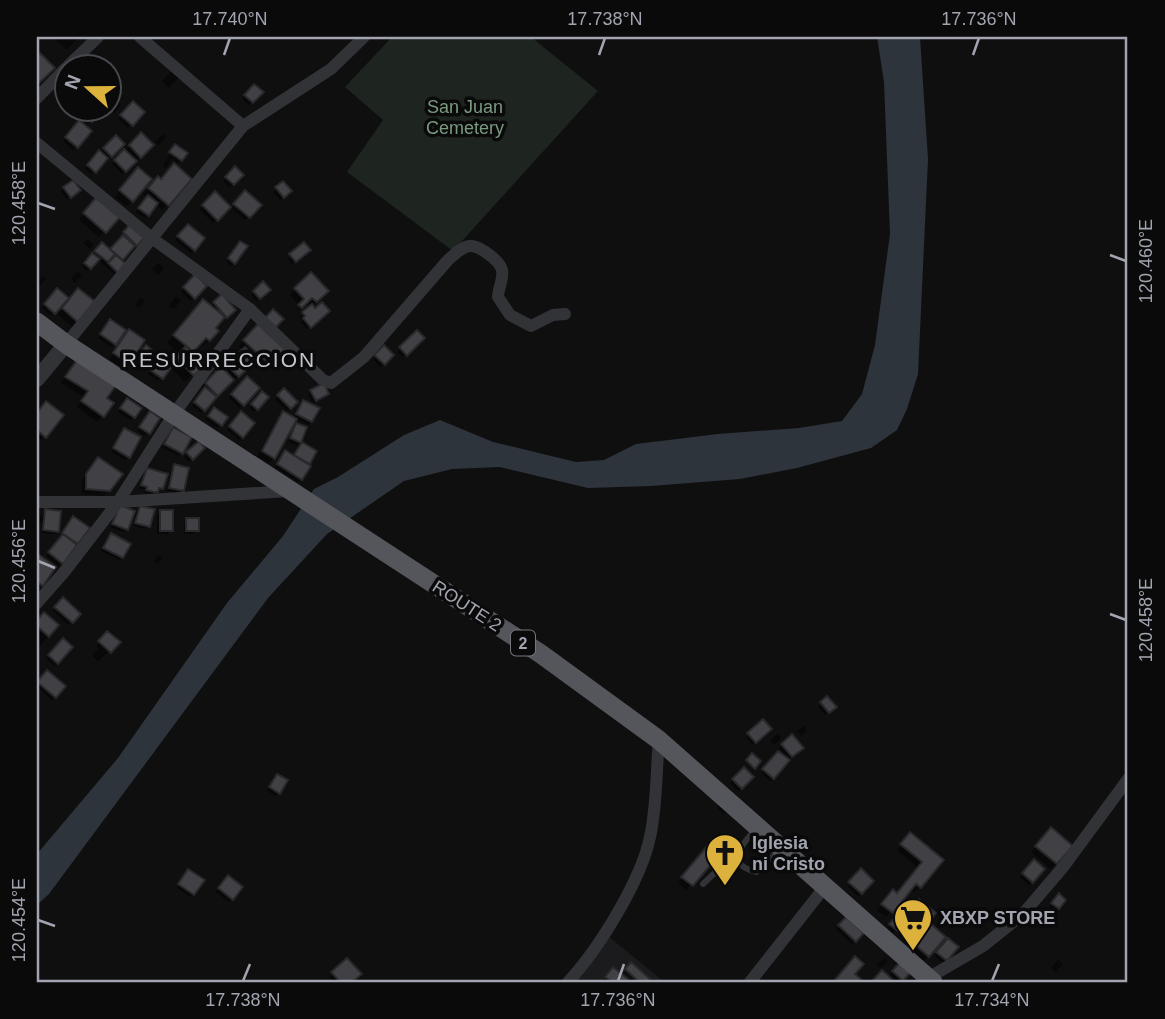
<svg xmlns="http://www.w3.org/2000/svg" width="1165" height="1019" viewBox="0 0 1165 1019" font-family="Arial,sans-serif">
	<rect width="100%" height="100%" fill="#0f0f10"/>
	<!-- built -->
	<path fill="#1b1b1d" d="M608,936L664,982H574Z"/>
	<!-- green -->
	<path fill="#1e241f" d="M392,37H531L598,91L453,251L347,172L383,120L345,87Z"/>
	<!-- water -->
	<path fill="#2e343b" d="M877,37H920L928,159L918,374L907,409L897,430L871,448L797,468L740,479L651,486L588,488L500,467L452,469L404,481L327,534L268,598L49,894L37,905V854L118,758L227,603L283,536L314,489L338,477L404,435L440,420L493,442L576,462L604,460L636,444L718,434L799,428L842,421L862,394L875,345L890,234L884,82Z"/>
	<!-- shadow -->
	<path fill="#0007" d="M75,37L77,39L67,50L54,38Z
		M173,70L180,76L169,88L162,81Z
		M254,86L261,92L249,105L242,99Z
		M116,101L121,105L114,113L109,108Z
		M133,103L143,112L128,128L118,119Z
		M87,108H101L88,124L80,117Z
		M79,123L90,132L73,150L63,141Z
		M163,134L166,137L159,145L155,142Z
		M141,135L152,145L122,174L112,164Z
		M116,137L123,144L108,159L106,158L91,174L85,169L96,156Z
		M172,150L181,160L178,163L172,159L166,168L163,166Z
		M235,169L241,175L229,187L223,181Z
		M133,175L132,201L126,206L115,197Z
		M158,178L160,181L190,180L162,210L155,204L145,218L136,212L148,197L144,194Z
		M283,183L290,191L280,200L273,192Z
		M64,188L75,193L67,199L61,192Z
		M245,193L259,205L245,220L232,208Z
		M215,194L229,207L213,223L200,210Z
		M93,203L119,215L99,237L79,220Z
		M132,225L144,236L120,261L123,264L114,274L97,259L87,271L82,267L102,245L110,252Z
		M188,226L203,239L191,253L175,240Z
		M87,239L94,244L90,249L83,243Z
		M304,244L308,250L292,264L287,259Z
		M237,246L234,263L231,266L226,262Z
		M158,263L164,268L158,275L152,269Z
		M78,271L82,275L75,283L71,279Z
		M311,275L326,291L311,306L315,310L327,311L307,329L301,322L303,320L300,317L311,307L306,302L295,312L300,306L290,295Z
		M43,276L46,279L40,285L37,282Z
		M195,277L205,286L191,301L181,292Z
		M263,284L269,290L256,301L251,295Z
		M54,293V313L51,316L42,308Z
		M73,295L96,304L75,329L58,315Z
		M176,296L181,300L174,309L169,306Z
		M222,296L233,310L223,319L222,318L209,340L202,347L198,344L193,350L205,362L185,382L170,367L158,381L148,374L157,361L170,365L180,354L167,343L196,308L210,307Z
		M141,298L145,301L138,308L135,304Z
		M107,324L124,330L111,347L98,338Z
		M258,326L283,349L264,369L254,360L201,413L192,406L206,390L203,387L244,350L239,346Z
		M129,331L128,363L123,368L109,359Z
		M417,332L423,338L403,357L397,352Z
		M384,347L392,355L380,367L373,359Z
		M143,350L145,367L142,370L133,363Z
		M74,365L112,403L97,422L77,407L84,397L61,383Z
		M247,379L258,388L239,408L229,398Z
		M284,390L296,402L287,411L275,400Z
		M311,391L327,394L312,403L308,394Z
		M262,393L267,398L254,412L249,408Z
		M303,402L311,421L308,425L295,418L274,458L269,463L257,457L278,419L283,414L293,419Z
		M124,403L133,417L130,420L118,412Z
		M41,409L45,437L39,442L37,440V414Z
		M211,412L221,425L217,428L206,420Z
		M241,414L253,424L239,440L227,430Z
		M147,417L158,419L145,436L137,431Z
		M297,425L300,442L296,445L288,442Z
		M171,432L181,453L178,456L162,447Z
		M121,434L128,457L125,460L111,452Z
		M199,443L203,448L188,462L184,457Z
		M299,447L315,451L298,482L275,468L282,455L293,457Z
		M93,464L109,490L103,496L81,494L82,480Z
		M175,466L182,490L179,493L167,491L171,470Z
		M147,470L162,488L153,494L144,493L145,490L139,489Z
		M140,508L149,526L145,529L133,526L137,511Z
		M37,509H40L39,518L46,511L58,531L54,534L41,533L42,521L37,526Z
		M117,511L127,529L123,532L110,527Z
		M160,512L172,530L168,534H157V515Z
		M187,520L198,530L194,533L184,534V523Z
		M70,522L87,529L58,566L46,556Z
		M108,539L122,557L119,560L101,551Z
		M158,555L162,558L158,564L154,561Z
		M38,556L54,567L37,590V558Z
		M63,600L79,614L68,625L53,611Z
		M44,614L57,626L37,649V622Z
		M107,633L118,643L98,661L92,656L99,648L96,646Z
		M63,640L71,647L54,666L46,659Z
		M48,672L64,686L52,700L37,687V684Z
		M827,699L834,707L825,715L818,707Z
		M763,721L770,729L752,745L746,737Z
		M804,726L807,731L801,736L797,731Z
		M778,734L781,738L774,745L770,740Z
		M792,737L801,748L770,781L761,773L778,753L788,758L779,748Z
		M744,769L752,777L738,791L730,783Z
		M274,779L279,793L276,796L267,791Z
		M722,803L729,809L724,814L717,808Z
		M1046,835L1070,846L1051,869L1031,852Z
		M905,840L941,861L919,887L914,892L910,889L886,917L877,910L888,897L897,894L918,868L897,850Z
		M703,853L717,855L686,890L678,883Z
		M1034,862L1043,869L1029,885L1020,878Z
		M861,871L872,881L858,896L847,886Z
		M186,875L193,894L190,897L177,888Z
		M225,881L232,899L229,902L216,892Z
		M1059,895L1064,900L1054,911L1049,907Z
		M914,907L918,933L907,942L899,936L904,931L902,929L904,926L901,924L893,933L887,928L898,916L903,920Z
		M846,919L862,933L852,944L836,929Z
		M926,932L928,956L923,961L910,950Z
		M948,941L956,948L943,963L935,956Z
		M884,958L888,961L881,968L877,965Z
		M347,960L359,974L350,982H334L329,977Z
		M1058,960L1063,964L1056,972L1051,968Z
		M631,964L648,979L645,982H628L625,980L623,982H601L608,974L621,975Z
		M900,964L908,972L898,982L890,975Z"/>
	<!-- building -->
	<path fill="#414145" stroke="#29292c" stroke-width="2" d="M40,53L55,68L39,83L37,80V56Z
		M254,84L264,92L253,103L244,95Z
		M133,101L145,112L133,126L120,115Z
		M85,108H104L92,122L82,113Z
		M79,120L92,131L78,148L65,137Z
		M141,132L154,145L141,158L129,145Z
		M116,135L125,144L112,157L103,148Z
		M175,144L188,153L182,161L169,152Z
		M124,149L137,161L126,172L114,160Z
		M99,150L108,158L96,173L87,165Z
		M174,163L192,179L169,206L148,188L158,176L161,179Z
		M235,166L244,175L234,185L225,177Z
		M138,167L152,179L133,202L119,190Z
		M73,180L81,190L71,198L63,187Z
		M283,181L292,191L284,198L275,187Z
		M245,190L262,205L250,218L233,204Z
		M215,191L231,207L218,221L202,205Z
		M98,195L122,215L106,233L83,213Z
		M148,195L158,203L149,216L138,208Z
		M132,222L146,236L137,246L123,232Z
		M188,224L205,238L195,251L177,236Z
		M123,235L135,246L123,260L110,249Z
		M240,241L248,246L235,264L228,258Z
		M102,242L115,254L108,262L94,251Z
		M304,242L311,250L296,262L289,254Z
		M92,253L100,259L91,269L84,263Z
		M116,255L126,264L118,273L108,263Z
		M311,272L329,291L317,302L312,298L302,308L298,305L304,299L294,288Z
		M195,274L207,286L195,299L183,287Z
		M263,281L271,290L260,299L253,291Z
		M57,288L69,298L55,314L44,304Z
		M78,288L98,304L81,325L62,308Z
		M222,294L236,310L227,318L213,302Z
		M203,299L225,317L216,328L219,331L210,341L206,338L195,350L207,362L194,376L175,357L185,347L190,349L173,335Z
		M322,302L330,311L311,328L303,318L305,316L302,312L312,304L315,308Z
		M273,309L284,319L274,329L264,319Z
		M110,319L126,330L116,345L100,334Z
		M258,324L285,349L270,365L243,340Z
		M129,329L145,340L130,364L113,353Z
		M417,330L425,338L407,356L399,347Z
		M146,345L157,354L146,368L135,359Z
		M384,345L394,355L385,365L374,355Z
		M245,347L257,359L239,377L226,365Z
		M160,355L173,365L163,379L150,370Z
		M79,357L117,384L107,398L114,403L104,417L81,401L88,391L65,377Z
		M221,366L234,380L218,396L205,383Z
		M247,376L260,388L244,406L231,394Z
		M324,383L329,394L316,401L310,390Z
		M205,387L217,397L205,411L194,402Z
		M284,388L298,402L291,409L277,395Z
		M262,391L269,397L258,410L251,404Z
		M127,398L142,408L135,418L120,408Z
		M303,400L320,408L312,422L296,414Z
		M46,401L64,415L46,438L37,430V413Z
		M214,407L228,417L222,426L208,416Z
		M150,411L160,418L150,434L139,427Z
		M241,411L255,423L243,438L229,426Z
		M283,411L297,419L275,459L262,451Z
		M296,423L307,427L301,443L290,438Z
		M173,427L192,437L183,454L164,444Z
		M124,428L141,437L130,458L113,448Z
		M199,441L205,448L193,460L186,452Z
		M302,442L317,451L310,464L294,455Z
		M285,450L311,466L302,480L277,464Z
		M98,457L123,474L110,491L86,489V474Z
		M174,464L189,468L184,491L169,488Z
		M147,468L168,474L163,489L159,488L158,492H154L146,490L147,487L141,485Z
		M120,505L135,511L128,530L112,524Z
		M140,506L155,509L150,527L135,523Z
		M45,509L61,511L59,532L43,530Z
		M160,510H173V531H160Z
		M73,516L90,528L78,544L62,533Z
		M186,518H199V531H186Z
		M111,533L131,544L123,558L103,548Z
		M63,534L77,545L63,564L48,552Z
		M38,554L56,567L43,586L37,582Z
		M63,597L81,614L73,623L54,607Z
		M44,612L59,625L49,637L37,626V620Z
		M107,631L121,642L111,653L98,641Z
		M63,638L73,647L58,664L48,655Z
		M47,670L66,686L56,698L37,682Z
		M827,696L837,707L829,713L820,702Z
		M763,719L772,729L756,743L747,733Z
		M792,734L804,748L792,757L781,744Z
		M778,751L790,760L774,779L762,769Z
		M752,753L761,761L755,769L746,760Z
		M744,767L754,777L742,789L732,779Z
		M277,774L288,780L280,794L269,787Z
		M1051,827L1073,846L1057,864L1035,846Z
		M910,832L944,860L921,888L916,884L893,913L881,904L893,889L897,893L922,862L900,844Z
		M708,845L719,855L693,886L681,877Z
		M1034,859L1045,869L1033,883L1022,873Z
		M861,868L874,881L862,894L848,882Z
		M188,869L205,880L194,895L178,884Z
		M228,875L243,887L233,900L218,888Z
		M1059,893L1066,900L1059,909L1051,903Z
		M919,899L936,913L919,934L906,923L908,920L905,917Z
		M898,914L906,921L898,931L889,924Z
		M846,917L864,933L856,942L838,925Z
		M931,924L946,937L929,957L914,944Z
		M948,938L959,947L947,961L936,952Z
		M855,956L864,964L855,974L862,980L860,982H833Z
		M347,958L362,974L352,982H340L331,972Z
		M631,962L650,979L647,982H634L637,980L625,969Z
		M900,962L911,972L903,981L892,971Z
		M613,967L628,979L626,982H612L605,977Z
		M882,970L895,982H871Z"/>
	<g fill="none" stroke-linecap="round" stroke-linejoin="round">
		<!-- service -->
		<path stroke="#323337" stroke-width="6" d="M755,830C740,846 725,865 757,872L779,850
			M703,884L738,851"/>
		<!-- minor -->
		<path stroke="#323337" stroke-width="12" d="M140,37L243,126
			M68,66L98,37
			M37,98L66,68
			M37,143L153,239L250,309L174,414L118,502L65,571L37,603
			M250,309L323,380L331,383L364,357L448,260C454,255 463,245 472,246C481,247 500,261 502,270C504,278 498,289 498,297L510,315L531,326L553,315L565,314
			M66,344L243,126L331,69L364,37
			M37,502H118L289,491
			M928,978L983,946L1023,914L1064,866L1128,779
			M568,982C598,950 641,881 650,837C657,806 656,772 659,740
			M750,982L824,888"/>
		<!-- tertiary -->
		<path stroke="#323337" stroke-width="16" d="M37,379L66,344"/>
		<!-- trunk -->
		<path stroke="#55565c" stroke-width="19" d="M37,322L66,344L541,654L659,740L933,982"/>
	</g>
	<!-- ticks -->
	<path fill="none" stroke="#a2a5af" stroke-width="2.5" d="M224,55L230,38M599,55L605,38M973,55L979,38M38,203L55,209M1110,255L1126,261M38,561L55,568M1110,614L1126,620M38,920L55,926M243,981L250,964M618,981L624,964M992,981L999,964"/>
	<!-- icons -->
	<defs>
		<symbol id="church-pin" viewBox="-11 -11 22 30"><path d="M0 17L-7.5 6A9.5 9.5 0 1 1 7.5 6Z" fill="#dcb23c" stroke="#0a0a0b"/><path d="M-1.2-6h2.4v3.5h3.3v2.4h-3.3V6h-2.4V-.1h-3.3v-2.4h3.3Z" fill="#111"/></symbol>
		<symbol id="supermarket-pin" viewBox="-11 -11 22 30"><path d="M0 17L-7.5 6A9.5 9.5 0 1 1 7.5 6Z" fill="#dcb23c" stroke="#0a0a0b"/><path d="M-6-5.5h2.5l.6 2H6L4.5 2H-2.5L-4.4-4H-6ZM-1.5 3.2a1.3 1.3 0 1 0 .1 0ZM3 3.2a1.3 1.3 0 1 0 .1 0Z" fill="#111"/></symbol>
	</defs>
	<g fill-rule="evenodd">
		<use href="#church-pin" x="703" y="831" width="44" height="60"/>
		<use href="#supermarket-pin" x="891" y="896" width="44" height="60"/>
	</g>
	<g text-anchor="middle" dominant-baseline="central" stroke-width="7" stroke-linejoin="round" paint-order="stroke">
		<!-- shield labels -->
		<rect fill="#0a0a0b" stroke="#74767e" stroke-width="2" x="511" y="630.5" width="24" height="25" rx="5"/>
		<g font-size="16" font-weight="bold" fill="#a2a5af">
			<text x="523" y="643">2</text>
		</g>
		<!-- park labels -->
		<g font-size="18" fill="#7a997f" stroke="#0a0a0b">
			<text x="465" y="107">San Juan<tspan x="465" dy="21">Cemetery</tspan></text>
		</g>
		<!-- street labels -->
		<g font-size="18" fill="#a2a5af" stroke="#0a0a0b">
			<text transform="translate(467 606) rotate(33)">ROUTE 2</text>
		</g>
		<!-- poi labels -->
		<g font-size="18" font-weight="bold" fill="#a2a5af" stroke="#0a0a0b" text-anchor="start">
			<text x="752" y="843">Iglesia<tspan x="752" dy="21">ni Cristo</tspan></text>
			<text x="940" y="918">XBXP STORE</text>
		</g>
		<!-- quarter labels -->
		<g font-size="21" letter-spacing="2" fill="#c2c4cc" stroke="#0a0a0b">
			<text x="219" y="359">RESURRECCION</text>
		</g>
	</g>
	<!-- border -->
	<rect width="1165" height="1019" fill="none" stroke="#0a0a0b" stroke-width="77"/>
	<!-- north arrow -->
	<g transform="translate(88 88) rotate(291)"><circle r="33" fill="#0a0a0b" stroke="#47484d" stroke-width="2"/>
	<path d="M0-5L12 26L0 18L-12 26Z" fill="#dcb23c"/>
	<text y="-10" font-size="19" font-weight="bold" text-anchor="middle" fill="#a2a5af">N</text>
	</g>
	<rect x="38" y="38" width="1088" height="943" fill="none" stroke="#a2a5af" stroke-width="2.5"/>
	<g font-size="18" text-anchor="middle" fill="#a2a5af">
		<text x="230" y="25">17.740°N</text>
		<text x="605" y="25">17.738°N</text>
		<text x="979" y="25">17.736°N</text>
		<text transform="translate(19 203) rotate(-90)" y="6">120.458°E</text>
		<text transform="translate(1146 261) rotate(-90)" y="6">120.460°E</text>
		<text transform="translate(19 561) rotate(-90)" y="6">120.456°E</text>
		<text transform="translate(1146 620) rotate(-90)" y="6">120.458°E</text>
		<text transform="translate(19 920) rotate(-90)" y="6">120.454°E</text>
		<text x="243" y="1006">17.738°N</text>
		<text x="618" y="1006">17.736°N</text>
		<text x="992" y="1006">17.734°N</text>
	</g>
</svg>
